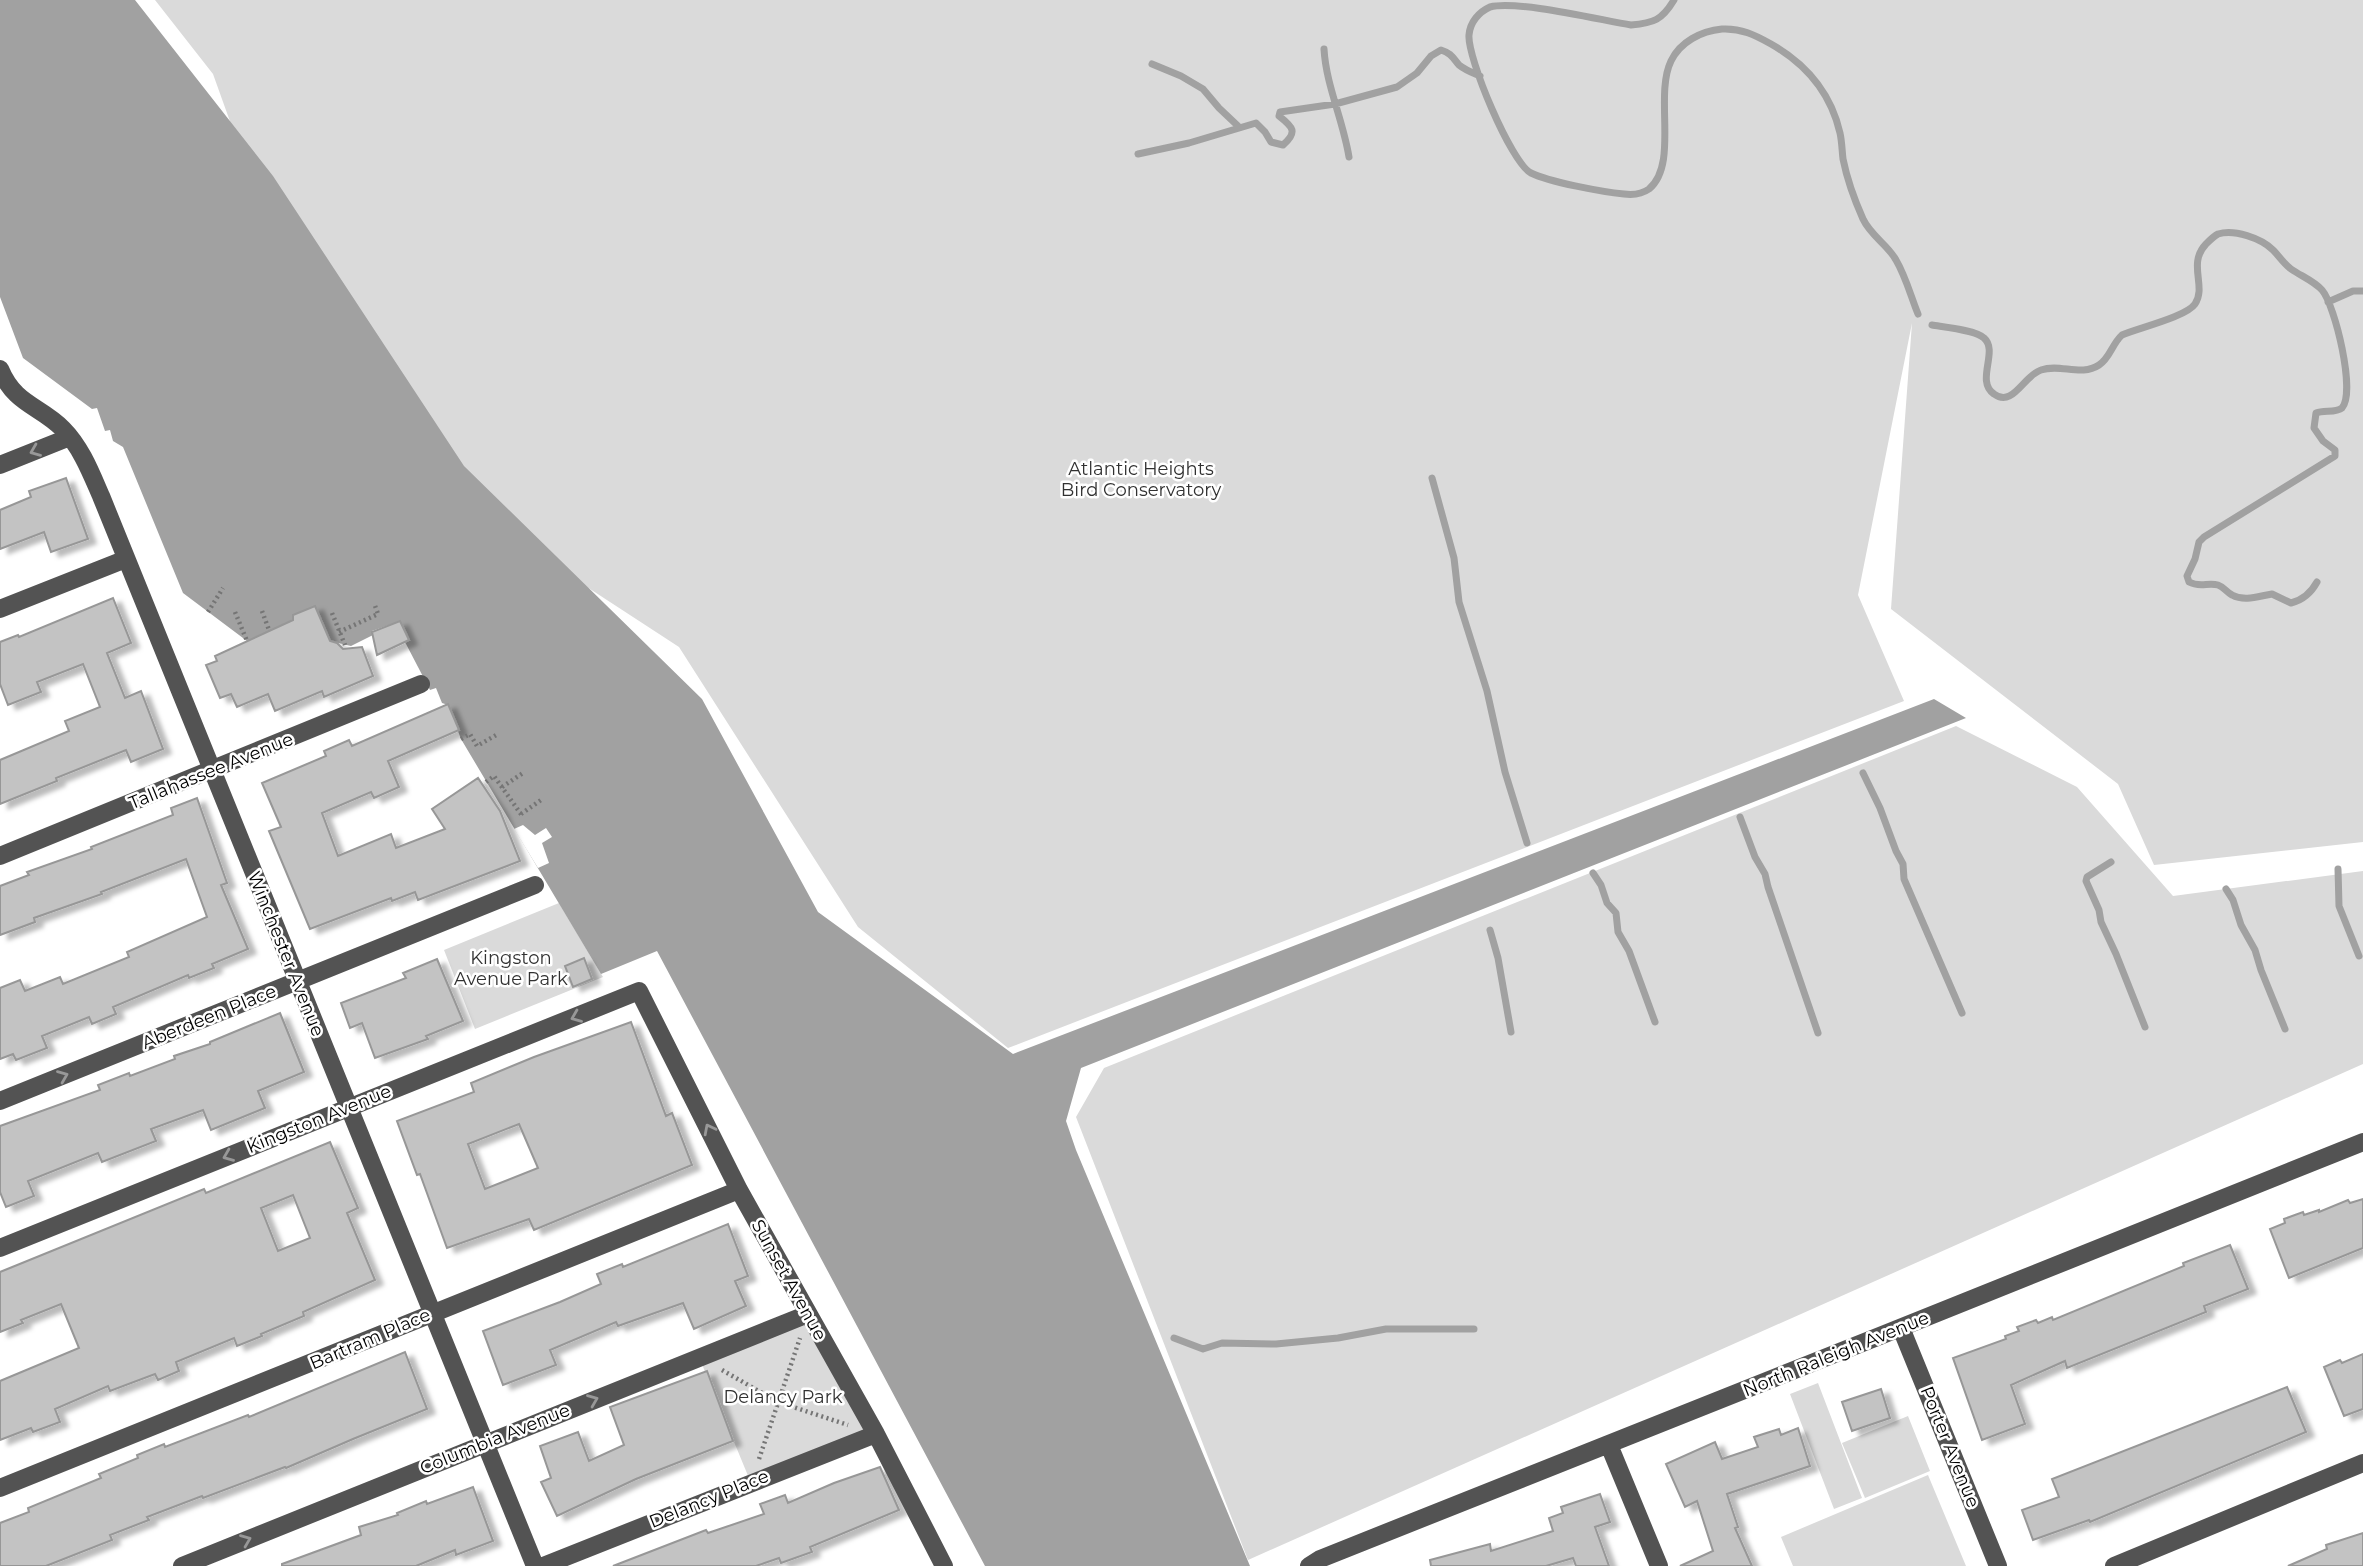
<svg xmlns="http://www.w3.org/2000/svg" width="2363" height="1566" viewBox="0 0 2363 1566" font-family="Montserrat,sans-serif">
	<defs>
		<filter id="shadow"><feDropShadow dx="8" dy="4.5" stdDeviation="2" flood-color="#0004"/></filter>
	</defs>
	<rect width="100%" height="100%" fill="#fff"/>
	<!-- green -->
	<path fill="#dadada" d="M155,0H2363V842L2154,865L2118,784L1891,609L1912,323L1858,595L1904,701L1008,1048L858,927L679,647L475,514L290,289L213,74Z
		M1956,726L2077,787L2173,896L2363,871V1064L1248,1560L1076,1117L1104,1068Z
		M559,903L603,977L475,1029L444,950Z
		M808,1314L876,1434L751,1483L699,1357Z
		M1818,1383L1862,1498L1834,1509L1790,1394Z
		M1908,1416L1930,1471L1865,1498L1842,1443Z
		M1928,1475L1966,1566H1793L1781,1537Z"/>
	<!-- water -->
	<path fill="#a1a1a1" d="M0,0H135L273,176L464,466L702,699L818,912L1013,1054L1934,699L1966,718L1081,1068L1066,1121L1076,1150L1250,1566H985L657,951L601,974L461,739L448,705L442,703L436,688L430,690L405,642L408,639L400,621L372,631L373,635L351,646L330,641L315,607L293,615V620L247,641L183,593L123,447L113,441L110,430L105,431L97,408L92,409L23,358L0,297Z"/>
	<!-- pier -->
	<path fill="#fff" d="M523,825L535,835L546,828L552,837L542,843L549,863L538,868L514,829Z"/>
	<g fill="none" stroke-linecap="round" stroke-linejoin="round">
		<!-- stream -->
		<path stroke="#a1a1a1" stroke-width="7" d="M1674,0C1662,20 1654,23 1631,25C1600,20 1517,0 1490,7C1479,12 1470,22 1469,35C1467,57 1511,163 1531,173C1549,182 1603,192 1624,194C1632,195 1642,194 1649,189C1679,164 1654,96 1671,61C1680,42 1701,31 1722,29C1741,28 1755,35 1771,44C1806,64 1831,94 1840,133C1842,142 1842,151 1843,159C1847,179 1855,201 1863,219C1871,236 1888,245 1896,260C1906,277 1911,297 1918,314
			M1324,49C1326,85 1343,120 1349,157
			M1152,64L1181,76L1203,89L1219,108L1238,126
			M1138,154L1189,143L1256,123L1265,132L1271,142L1283,145C1298,132 1293,127 1279,116L1280,112L1335,104L1397,87L1417,73L1431,56L1441,50C1451,53 1453,58 1459,65C1465,70 1473,73 1480,76
			M2328,302L2353,291H2363
			M1932,325C1944,327 1976,330 1984,338C1999,351 1975,381 1994,394C2013,408 2023,376 2041,370C2060,363 2081,377 2099,365C2110,358 2112,344 2122,335C2138,328 2186,317 2195,304C2207,286 2187,264 2206,244C2209,241 2214,236 2218,234C2234,229 2261,238 2273,250C2279,256 2284,264 2291,269C2301,276 2314,281 2322,290C2335,305 2356,392 2342,408C2336,413 2324,410 2316,413L2314,428L2323,441L2335,450V456L2204,537L2199,542L2195,559L2187,576L2189,582C2200,588 2208,582 2218,585C2224,587 2226,592 2232,595C2245,602 2259,596 2272,594L2291,603C2303,600 2311,593 2317,582
			M1432,478L1454,558L1459,602L1487,691L1505,772L1527,843
			M1863,773L1880,808L1896,851L1903,864L1904,879L1962,1013
			M1740,817L1755,857L1765,874L1768,887L1818,1033
			M2111,862L2087,877L2086,881L2099,910L2101,922L2116,954L2145,1027
			M2338,869L2339,906L2359,956
			M1593,873L1601,885L1607,903L1616,913L1618,932L1629,951L1655,1022
			M2226,889L2233,900L2241,925L2255,950L2261,970L2285,1029
			M1490,930L1498,958L1511,1032
			M1174,1338L1203,1349L1222,1343L1276,1344L1338,1338L1386,1329H1474"/>
	</g>
	<!-- building -->
	<path fill="#c3c3c3" stroke="#979797" stroke-width="2" fill-rule="evenodd" filter="url(#shadow)" d="M66,478L88,539L51,552L44,532L0,549V510L31,497L29,491Z
		M113,598L131,643L107,653L125,698L141,691L163,749L131,762L126,750L56,778L57,781L0,804V760L69,731L65,721L100,707L83,664L37,682L41,692L8,705L0,684V642L18,635L19,637Z
		M315,606L330,641L337,643L343,649L362,647L373,676L324,697L322,691L275,711L268,694L237,707L231,694L220,698L206,665L217,661L215,656L293,620V615Z
		M400,621L409,640L377,655L372,632Z
		M448,704L459,730L388,761L399,787L374,798L371,792L322,813L338,856L391,834L396,848L445,829L432,809L478,778L500,811L520,861L418,900L415,892L392,901L391,898L310,929L269,831L281,827L262,783L326,756L324,751L349,740L352,746Z
		M197,798L227,883L221,885L248,949L212,964L214,968L189,978L188,975L113,1007L116,1014L92,1024L89,1017L42,1036L47,1048L16,1060L13,1054L0,1059V988L20,980L25,991L60,977L63,984L129,957L127,952L207,917L186,859L101,892L102,894L34,918L35,922L0,935V886L29,875L27,872L92,849L91,847L173,815L171,808Z
		M584,958L592,979L573,987L565,966Z
		M437,959L463,1021L426,1036L428,1039L375,1058L362,1023L350,1028L341,1003L406,978L403,973Z
		M280,1013L304,1072L258,1091L265,1108L211,1130L203,1110L151,1129L156,1141L102,1162L98,1153L28,1181L34,1196L6,1207L0,1192V1126L100,1090L98,1085L129,1073L130,1076L175,1059L174,1056L210,1044V1042Z
		M631,1022L666,1116L672,1113L692,1165L534,1230L529,1219L447,1248L420,1174L417,1175L397,1121L474,1092L471,1083L534,1057ZM519,1124L538,1168L485,1189L468,1144Z
		M330,1142L358,1208L347,1213L375,1280L303,1312L304,1316L261,1334L262,1336L237,1346L234,1338L176,1362L179,1371L158,1380L155,1374L110,1391L108,1386L55,1409L60,1422L33,1432L31,1428L0,1440V1381L79,1348L61,1304L21,1320L23,1323L0,1332V1272L204,1189L206,1193ZM293,1195L310,1238L278,1251L261,1208Z
		M2363,1199V1248L2289,1278L2270,1229L2285,1223L2284,1219L2303,1212L2304,1215L2319,1210V1212L2348,1200L2350,1203Z
		M728,1224L748,1276L735,1281L746,1306L694,1329L683,1303L618,1326L616,1322L550,1350L556,1365L503,1385L483,1331L560,1302L601,1284L597,1274L622,1264L623,1267Z
		M2230,1245L2248,1289L2204,1306L2206,1312L2067,1368L2065,1361L2011,1385L2025,1424L1982,1440L1953,1358L2006,1339L2005,1336L2019,1331L2017,1327L2036,1320L2038,1323L2052,1317L2053,1320L2184,1266L2183,1263Z
		M405,1352L427,1409L353,1439L286,1468L285,1467L203,1498L202,1496L147,1517L149,1520L110,1535L112,1540L46,1566H0V1523L29,1512L28,1508L101,1478L99,1474L138,1458L137,1455L164,1444L165,1447L248,1415L249,1417Z
		M2363,1354V1409L2344,1416L2324,1367L2340,1360L2342,1363Z
		M707,1371L733,1441L636,1479L557,1516L541,1482L551,1478L540,1446L578,1432L589,1461L624,1445L610,1407Z
		M2287,1387L2306,1432L2090,1522L2089,1520L2033,1540L2022,1510L2059,1497L2052,1479Z
		M1881,1389L1890,1418L1852,1431L1842,1402Z
		M1798,1428L1810,1466L1727,1494L1738,1527L1735,1528L1752,1566H1680L1713,1551L1697,1501L1685,1507L1666,1464L1715,1442L1722,1459L1758,1447L1754,1437L1779,1429L1781,1435Z
		M880,1467L899,1510L810,1547L812,1552L781,1563L779,1558L756,1566H613L706,1530L708,1533L764,1514L760,1504L785,1495L788,1503L834,1483Z
		M473,1487L493,1541L456,1555L455,1550L416,1566H282V1564L361,1535L359,1527L398,1515L397,1513L426,1501L427,1504Z
		M1600,1494L1610,1522L1595,1527L1609,1566H1576L1573,1558L1546,1566H1431L1430,1560L1490,1544L1491,1551L1553,1531L1549,1518L1563,1513L1561,1507Z
		M2363,1533V1566H2288L2327,1549L2326,1545Z"/>
	<g fill="none" stroke-linecap="round" stroke-linejoin="round">
		<!-- path -->
		<path stroke="#757575" stroke-width="4.5" stroke-dasharray="2 3.5" stroke-linecap="butt" d="M262,611L269,630
			M208,612L223,588
			M235,612L247,641
			M332,613L345,645
			M339,632L378,614L374,603
			M461,739L470,734L477,746L498,734
			M486,782L494,776L523,817
			M502,787L523,773
			M521,814L541,800
			M722,1370L778,1402L848,1425
			M759,1459L800,1338"/>
		<!-- minor -->
		<path stroke="#535353" stroke-width="18" d="M0,369C15,405 39,405 63,429C81,447 91,473 101,496L535,1566
			M0,465L70,437
			M0,609L126,559
			M0,856L421,684
			M0,1101L535,885
			M0,1248L639,991L739,1190L876,1434L944,1566
			M1901,1328L1998,1566
			M1609,1445L1659,1566
			M0,1488L739,1190
			M182,1566L808,1314
			M543,1566L876,1434
			M1309,1566L1320,1559C1669,1422 2015,1281 2363,1142
			M2114,1566L2363,1463"/>
	</g>
	<!-- one-way arrows -->
	<defs><path id="oneway-chevron" d="M-2-3.5L2.5 0L-2 3.5" fill="none" stroke-width="1.6" stroke-linecap="round" stroke-linejoin="round" transform="scale(1.75)"/></defs>
	<g stroke="#989898">
		<use href="#oneway-chevron" transform="translate(35 451) rotate(158)"/>
		<use href="#oneway-chevron" transform="translate(576 1017) rotate(158)"/>
		<use href="#oneway-chevron" transform="translate(63 1076) rotate(-22)"/>
		<use href="#oneway-chevron" transform="translate(709 1129) rotate(-117)"/>
		<use href="#oneway-chevron" transform="translate(228 1156) rotate(158)"/>
		<use href="#oneway-chevron" transform="translate(593 1400) rotate(-22)"/>
		<use href="#oneway-chevron" transform="translate(246 1540) rotate(-22)"/>
	</g>
	<g text-anchor="middle" dominant-baseline="central" stroke-width="5" stroke-linejoin="round" paint-order="stroke">
		<!-- park labels -->
		<g font-size="18" fill="#313131" stroke="#fff">
			<text x="1141" y="469">Atlantic Heights<tspan x="1141" dy="21">Bird Conservatory</tspan></text>
			<text x="511" y="958">Kingston<tspan x="511" dy="21">Avenue Park</tspan></text>
			<text x="783" y="1397">Delancy Park</text>
		</g>
		<!-- street labels -->
		<g font-size="18" fill="#000" stroke="#fff">
			<text transform="translate(211 771) rotate(-22)">Tallahassee Avenue</text>
			<text transform="translate(286 954) rotate(68)">Winchester Avenue</text>
			<text transform="translate(209 1017) rotate(-22)">Aberdeen Place</text>
			<text transform="translate(319 1119) rotate(-22)">Kingston Avenue</text>
			<text transform="translate(789 1280) rotate(61)">Sunset Avenue</text>
			<text transform="translate(370 1339) rotate(-23)">Bartram Place</text>
			<text transform="translate(1836 1354) rotate(-22)">North Raleigh Avenue</text>
			<text transform="translate(495 1439) rotate(-22)">Columbia Avenue</text>
			<text transform="translate(1950 1447) rotate(68)">Porter Avenue</text>
			<text transform="translate(709 1499) rotate(-22)">Delancy Place</text>
		</g>
	</g>
</svg>
